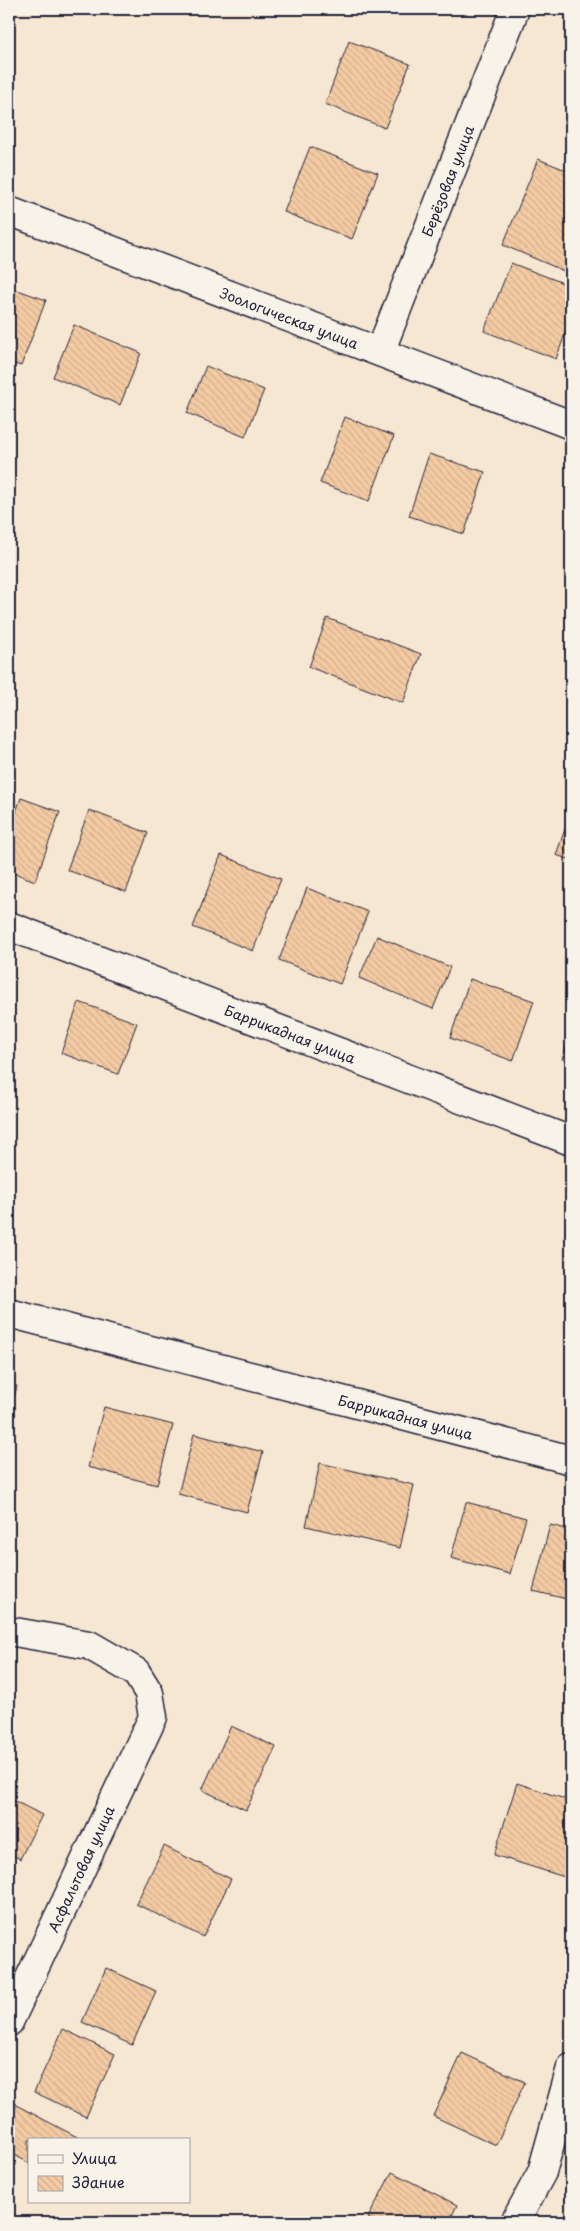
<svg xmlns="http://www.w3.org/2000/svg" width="580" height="2231" viewBox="0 0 580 2231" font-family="'Playpen Sans',sans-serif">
	<defs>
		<pattern id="building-back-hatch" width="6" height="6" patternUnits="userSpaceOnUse" patternTransform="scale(1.25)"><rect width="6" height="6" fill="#f4cba3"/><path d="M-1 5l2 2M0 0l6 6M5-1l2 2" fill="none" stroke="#d1ae8d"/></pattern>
	</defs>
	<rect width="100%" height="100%" fill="#f6e7d3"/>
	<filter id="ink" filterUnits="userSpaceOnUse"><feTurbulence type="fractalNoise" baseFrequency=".02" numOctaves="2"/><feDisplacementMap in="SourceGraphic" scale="10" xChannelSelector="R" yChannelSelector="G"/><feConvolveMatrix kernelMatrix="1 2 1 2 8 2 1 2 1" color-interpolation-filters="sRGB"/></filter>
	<g filter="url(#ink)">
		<!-- building -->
		<path fill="url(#building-back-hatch)" stroke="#22223b" d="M349,41L410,64L385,128L325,104Z
			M310,147L378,173L352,239L284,212Z
			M538,159L571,172V274L503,245Z
			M511,263L571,286V318L556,359L484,331Z
			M9,287L46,300L21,366L9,362Z
			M74,325L141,353L120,405L53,377Z
			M206,366L264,390L245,437L187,413Z
			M345,417L394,436L369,501L320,483Z
			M429,454L485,472L464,534L409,516Z
			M327,618L421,654L403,703L309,667Z
			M21,798L60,812L35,881L9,871V831Z
			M89,810L148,833L126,892L67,870Z
			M571,812V860L556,855Z
			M221,855L281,879L253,951L193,927Z
			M307,888L368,912L340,984L279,960Z
			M377,936L450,967L433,1009L359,978Z
			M470,979L534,1001L513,1061L450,1038Z
			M79,1002L137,1023L118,1074L61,1053Z
			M571,1034V1062L562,1059Z
			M9,1383L17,1386L9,1416Z
			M104,1407L173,1425L157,1485L88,1467Z
			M194,1434L263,1452L247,1512L178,1494Z
			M320,1463L414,1485L400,1548L306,1526Z
			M466,1502L526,1518L510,1574L451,1558Z
			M550,1525L571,1530V1600L533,1591Z
			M231,1726L276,1747L246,1810L202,1790Z
			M517,1783L571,1801V1879L494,1855Z
			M9,1798L42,1815L20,1859L9,1853Z
			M164,1846L231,1879L203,1937L136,1904Z
			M106,1968L156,1991L132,2045L82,2022Z
			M63,2029L115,2054L86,2117L34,2092Z
			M462,2053L525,2082L496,2145L433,2116Z
			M16,2105L81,2139L80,2140H29V2163L9,2152V2119Z
			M392,2172L457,2205L449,2222H376L368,2218Z"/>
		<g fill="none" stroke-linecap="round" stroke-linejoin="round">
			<defs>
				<g id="minor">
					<path id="s1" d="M9,211L571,425"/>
					<path id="s2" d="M380,352L515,9"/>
					<path id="s3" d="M9,926L571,1141"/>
					<path id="s4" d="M9,1313L571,1460"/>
					<path d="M9,1631L89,1645L136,1672L149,1693L153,1717L9,2022"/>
					<path d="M515,2222L542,2172L571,2068"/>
				</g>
			</defs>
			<!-- minor casing -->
			<use href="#minor" stroke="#22223b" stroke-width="31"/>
			<!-- minor -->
			<use href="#minor" stroke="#f7f3e8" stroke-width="28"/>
		</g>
	</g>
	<g text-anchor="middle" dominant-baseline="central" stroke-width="5" stroke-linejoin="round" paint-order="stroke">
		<!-- street labels -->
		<g font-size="14" fill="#22223b" stroke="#f7f3e8">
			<text stroke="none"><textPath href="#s2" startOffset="184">Берёзовая улица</textPath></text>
			<text stroke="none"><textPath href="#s1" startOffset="300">Зоологическая улица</textPath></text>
			<text stroke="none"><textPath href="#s3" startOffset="301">Баррикадная улица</textPath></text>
			<text stroke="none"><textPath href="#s4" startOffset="410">Баррикадная улица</textPath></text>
			<text transform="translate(81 1869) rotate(-65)">Асфальтовая улица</text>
		</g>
	</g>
	<!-- margin -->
	<rect width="580" height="2231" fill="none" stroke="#f7f3e8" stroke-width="30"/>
	<rect x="15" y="15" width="550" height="2201" fill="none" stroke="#22223b" stroke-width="2" filter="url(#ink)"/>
	<!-- legend -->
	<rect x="28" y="2138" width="162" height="65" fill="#f7f3e8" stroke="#a29fa3"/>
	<rect x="38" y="2155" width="25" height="8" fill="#f7f3e8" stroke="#a29fa3"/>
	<text x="72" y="2164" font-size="15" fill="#22223b">Улица</text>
	<rect x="38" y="2176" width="25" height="15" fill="url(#building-back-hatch)" stroke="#a29fa3"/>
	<text x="72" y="2188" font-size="15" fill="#22223b">Здание</text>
</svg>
